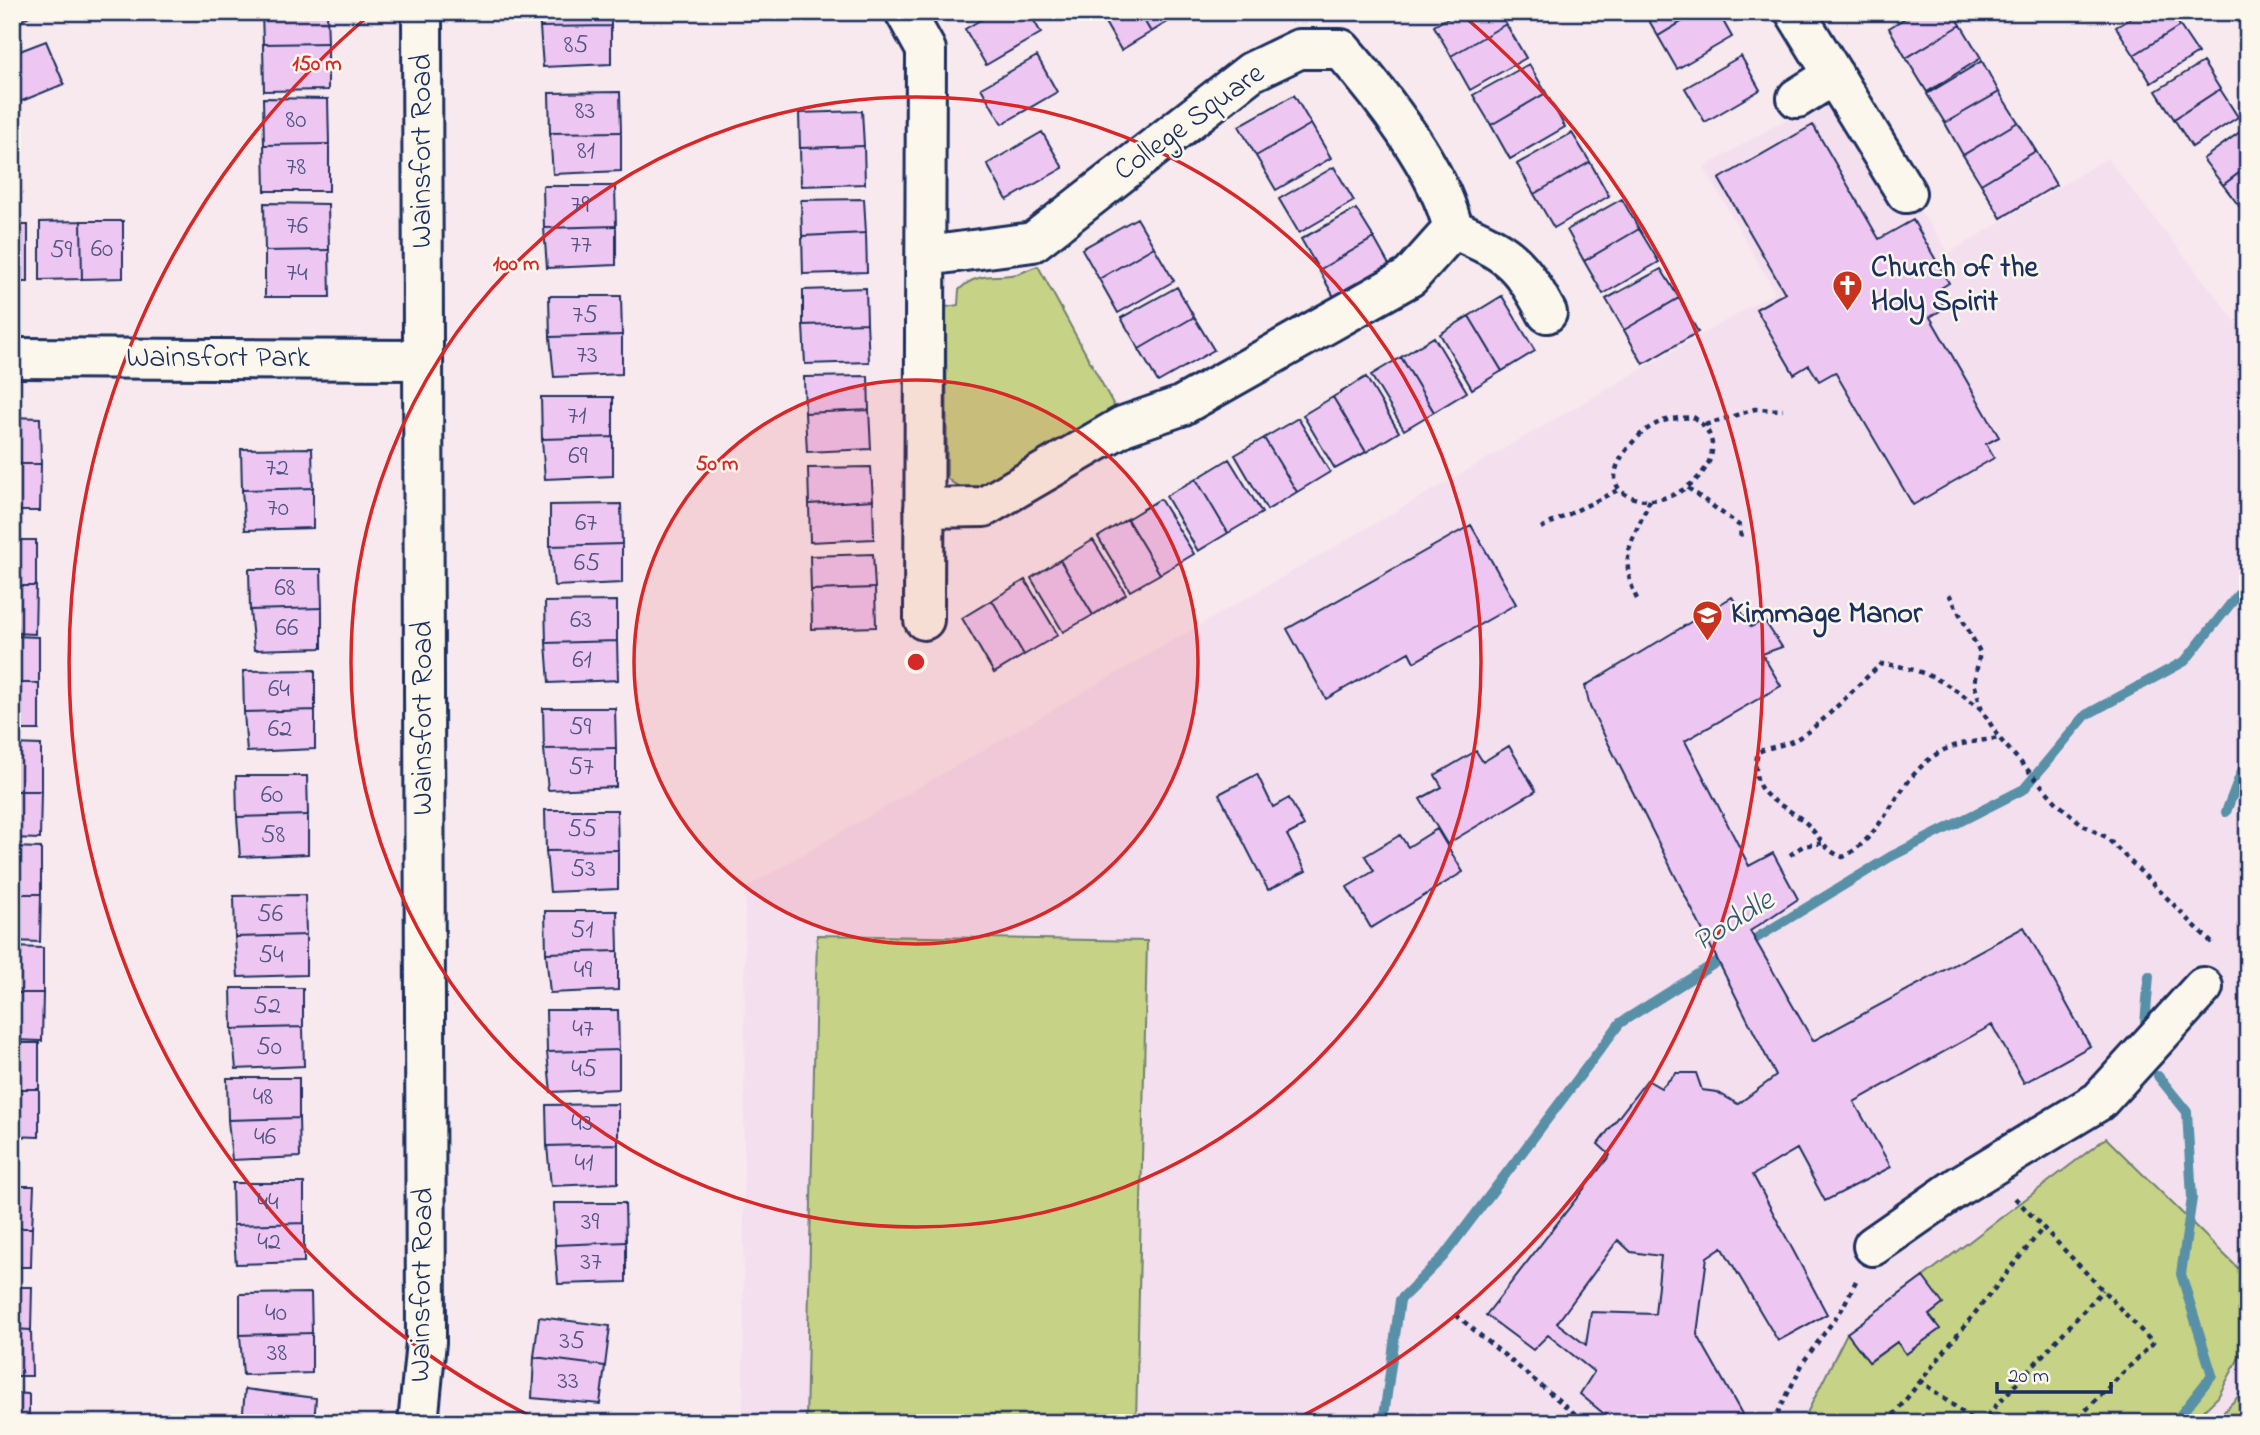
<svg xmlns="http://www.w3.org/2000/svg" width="2260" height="1435" viewBox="0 0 2260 1435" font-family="'Indie Flower',sans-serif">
	<rect width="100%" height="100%" fill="#f7e9ee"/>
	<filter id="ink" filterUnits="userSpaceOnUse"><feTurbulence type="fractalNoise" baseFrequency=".0143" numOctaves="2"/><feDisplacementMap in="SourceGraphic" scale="14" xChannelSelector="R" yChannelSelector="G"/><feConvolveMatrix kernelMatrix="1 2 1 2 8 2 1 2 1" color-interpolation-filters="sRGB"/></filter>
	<g filter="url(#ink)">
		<!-- built -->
		<path fill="#f4dfef" d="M1829,103L1914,201L1949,253L2107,158L2248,337V1386L2213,1423H743L745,888L1775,292L1704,167L1812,104Z"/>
		<!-- green -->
		<path fill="#c6d286" stroke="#708072" stroke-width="2" d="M1038,266L1117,411L985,486C969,489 959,490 947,478L946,307L958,305L959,290C977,271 994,279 1017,274C1024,272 1031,268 1038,266Z
			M817,935L1147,941L1136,1423H806Z
			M2106,1138L2248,1278V1341L2218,1397L2191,1423H1802L1847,1333L1870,1362L1897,1342L1906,1354L1939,1329L1929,1315L1923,1277Z
			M2248,1386V1423H2213Z"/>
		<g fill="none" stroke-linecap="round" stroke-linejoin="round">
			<!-- stream -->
			<path stroke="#5890a7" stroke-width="10" d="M2226,812L2248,755
				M1745,945L1890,857L2024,789L2086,715L2185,661L2248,582
				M2145,1024L2149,976
				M2158,1076L2187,1112L2192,1198L2181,1274L2212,1375L2174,1423
				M1383,1423L1400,1300L1443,1257L1620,1023L1728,955"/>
		</g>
		<!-- building -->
		<path fill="#edc7f1" stroke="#1b2f5e" stroke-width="2" fill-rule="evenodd" d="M12,12H36L12,26Z
			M262,12H327L328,43L263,44Z
			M539,12H611V26L540,27Z
			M994,12H1029L1041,33L986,65L965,29Z
			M1099,12H1139L1151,32L1121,50Z
			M1139,12H1184L1151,32Z
			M1458,12H1499L1506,24L1451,56L1434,26Z
			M1644,12H1698L1658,36Z
			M1698,12H1718L1732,37L1677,69L1658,36Z
			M1915,12H1953L1961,25L1906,58L1889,28Z
			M2141,12H2172L2180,26L2134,55L2116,27Z
			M1506,24L1526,58L1470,90L1451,56Z
			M1961,25L1981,58L1927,92L1906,58Z
			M611,26V64L543,67L540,27Z
			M2180,26L2198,53L2151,83L2134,55Z
			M46,41L64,84L12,105V54Z
			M328,43V90L264,91L263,44Z
			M1037,56L1057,92L1002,124L981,88Z
			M1741,56L1760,90L1705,122L1685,88Z
			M1982,61L1999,92L1945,123L1927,94Z
			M2203,62L2220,89L2174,119L2156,91Z
			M1529,64L1546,93L1491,125L1473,95Z
			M2220,89L2238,117L2192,147L2174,119Z
			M620,92L621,132L550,133L549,93Z
			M1999,92L2018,122L1963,155L1945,123Z
			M1546,93L1565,127L1510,159L1491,125Z
			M1294,95L1311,124L1256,156L1239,126Z
			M263,98L328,99L329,144L264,145Z
			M862,111L864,146L800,148L799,113Z
			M2018,122L2036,151L1981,184L1963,155Z
			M1311,124L1331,158L1276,190L1256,156Z
			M1813,125L1879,239L1913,220L1949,283L1936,291L1945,308L1930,317L1999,437L1986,444L1994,458L1913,505L1835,372L1819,381L1809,365L1794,374L1756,309L1785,293L1719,179Z
			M2248,126V166L2223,185L2203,159Z
			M621,132V171L553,174L550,133Z
			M1042,132L1063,168L1007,200L987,164Z
			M1572,133L1590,162L1534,194L1517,164Z
			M329,144V191H265L264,145Z
			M864,146L865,184L801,186L800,148Z
			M2036,151L2056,185L2001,218L1981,184Z
			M1590,162L1609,196L1554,228L1534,194Z
			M2248,166V207L2243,211L2223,185Z
			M1334,167L1354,201L1299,233L1279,199Z
			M543,186H615L616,226L544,228Z
			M864,199L866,233L802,236L801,200Z
			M1622,199L1639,229L1584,261L1567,230Z
			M264,203L328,204L329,250L265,251Z
			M1356,209L1374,238L1319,270L1301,239Z
			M1137,218L1154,247L1099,279L1082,249Z
			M81,221L82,279L40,280V222Z
			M81,221H123V278L82,279Z
			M12,225H28V282H12Z
			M616,226V265L547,268L544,228Z
			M1639,229L1659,262L1603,294L1584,261Z
			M866,233L867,272L803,274L802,236Z
			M1374,238L1393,272L1338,304L1319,270Z
			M1154,247L1174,281L1118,313L1099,279Z
			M329,250L330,297H265V251Z
			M1661,269L1679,298L1624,330L1606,299Z
			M1177,287L1194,317L1139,349L1121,318Z
			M866,288L867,323L803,325V290Z
			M549,296H621L622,335L550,337Z
			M1502,296L1535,351L1502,371L1469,316Z
			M1679,298L1698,332L1643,364L1624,330Z
			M1469,316L1502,371L1472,389L1440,334Z
			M1194,317L1214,350L1158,382L1139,349Z
			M867,323L869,362L805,364L803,325Z
			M622,335V374L554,377L550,337Z
			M1434,337L1467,392L1434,412L1401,357Z
			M1401,357L1434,412L1404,430L1371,375Z
			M868,376L869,410L805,413L804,377Z
			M1366,377L1399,432L1366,452L1333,397Z
			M541,397H613V437L542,439Z
			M1333,397L1366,452L1335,469L1303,415Z
			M869,410L871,449L807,452L805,413Z
			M12,417L40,418L41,464H12Z
			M1298,418L1330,472L1297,492L1264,438Z
			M613,437V476L545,479L542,439Z
			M1264,438L1297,492L1267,510L1235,455Z
			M312,448L313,488L242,490L241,449Z
			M1229,459L1262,513L1228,533L1196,479Z
			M12,464H41L40,511H12Z
			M871,467L873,500L809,504L808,468Z
			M1196,479L1228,533L1198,551L1166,496Z
			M313,488V528L245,530L242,490Z
			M1160,499L1194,554L1160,574L1127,519Z
			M873,500L874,539L810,542L809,504Z
			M621,504L622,544L550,546V505Z
			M1127,519L1160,574L1130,591L1098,537Z
			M1471,525L1516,604L1414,662L1409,652L1326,699L1287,629Z
			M12,540H36V586H12Z
			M1093,540L1126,594L1093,615L1060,560Z
			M622,544V583L554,586L550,546Z
			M873,554L875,588L811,590L810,556Z
			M1060,560L1093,615L1063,632L1031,578Z
			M249,569H321L322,608L250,610Z
			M1025,580L1058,635L1024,655L992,600Z
			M12,586H36L35,634L12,633Z
			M875,588L876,627L812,629L811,590Z
			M1732,597L1751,627L1764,620L1782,647L1762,654L1781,686L1685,741L1749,866L1773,853L1798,899L1750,931L1813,1041L2024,927L2090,1046L2024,1083L1992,1025L1854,1102L1891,1167L1825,1201L1797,1149L1753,1175L1827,1314L1778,1341L1722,1247L1707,1257L1697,1334L1742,1414L1729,1423H1615L1580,1394L1594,1372L1548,1335L1533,1350L1486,1315L1610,1155L1598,1144L1647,1080L1661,1088L1676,1073H1696L1702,1090L1717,1092L1738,1104L1776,1076L1590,707L1585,686ZM1618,1240L1631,1252L1661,1256L1655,1314L1591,1312L1586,1345L1557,1323Z
			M992,600L1024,655L994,673L962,618Z
			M617,601V641L546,643L545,602Z
			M322,608V648L254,650L250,610Z
			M12,636L39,637V683H12Z
			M617,641L618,680L549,683L546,643Z
			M315,670V710L244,712L243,671Z
			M12,683H39V730H12Z
			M543,708H615L616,748L544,749Z
			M315,710V749L247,752L244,712Z
			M12,744L41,745V791H12Z
			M1509,746L1536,791L1447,844L1420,799L1442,787L1435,775L1476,751L1483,762Z
			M616,748V787L548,790L544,749Z
			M1257,774L1273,807L1289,798L1304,826L1287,835L1306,871L1268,890L1219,794Z
			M236,776H307L308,815L237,817Z
			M12,791H41L40,839L12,838Z
			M545,810H617L618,850L546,851Z
			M308,815V854L240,857L237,817Z
			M1437,829L1463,872L1371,928L1347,887L1374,871L1365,856L1400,835L1408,847Z
			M12,847L41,848V894H12Z
			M618,850V889L550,892L546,851Z
			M12,894H41L40,942L12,941Z
			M305,895L306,935L235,937L234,896Z
			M545,911H617L618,951L546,953Z
			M306,935V975L238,977L235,937Z
			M12,947L43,948V993H12Z
			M618,951V990L550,993L546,953Z
			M231,988H303V1027L232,1029Z
			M12,993H43L42,1041L12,1040Z
			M546,1010H618L619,1050L547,1052Z
			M303,1027L304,1066L236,1069L232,1029Z
			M12,1043H39V1089H12Z
			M619,1050V1089L551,1092L547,1052Z
			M227,1078H299V1118L228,1120Z
			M12,1089H39V1137L12,1136Z
			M618,1104V1144L547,1146L546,1105Z
			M299,1118L300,1157L232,1160L228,1120Z
			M618,1144V1183L551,1186L547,1146Z
			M232,1183H304V1223L233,1225Z
			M12,1186H34L32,1228H12Z
			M554,1203H625L626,1242L555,1245Z
			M304,1223V1262L236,1264L233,1225Z
			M12,1228H32L31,1267H12Z
			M626,1242V1282L558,1284L555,1245Z
			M1923,1277L1943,1304L1929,1315L1940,1329L1906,1354L1897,1342L1869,1362L1847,1333Z
			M12,1287H32L31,1330L12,1329Z
			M311,1293L312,1333L240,1335V1294Z
			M539,1317L610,1326L605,1366L534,1357Z
			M12,1329L31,1330L32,1376H12Z
			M312,1333V1373L243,1375L240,1335Z
			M534,1357L605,1366L600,1404L532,1398Z
			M245,1389L316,1398L314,1423H242Z
			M12,1393L29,1394V1423H12Z"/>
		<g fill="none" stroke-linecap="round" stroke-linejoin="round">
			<defs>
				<path id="minor" d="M905,12L926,50L924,620
					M1795,12L1906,193
					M1797,98L1834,75
					M1453,229C1508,253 1519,260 1547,313
					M12,358L423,360
					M924,508L984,507L1123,426L1181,406L1410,277L1453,229C1440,170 1381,95 1341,49H1299L1251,72L1033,242L927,256
					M1873,1246L1959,1186L2099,1101L2203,987"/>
				<path id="major" d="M418,1423L426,1342L422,12"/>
			</defs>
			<!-- minor casing -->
			<use href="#minor" stroke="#1b2f5e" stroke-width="44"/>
			<!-- major casing -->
			<use href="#major" stroke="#1b2f5e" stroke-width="44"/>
			<!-- path -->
			<path stroke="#1b2f5e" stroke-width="4.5" stroke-dasharray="5 5" stroke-linecap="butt" d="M1693,417C1746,451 1677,515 1631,497C1592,482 1634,434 1656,424C1667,418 1682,418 1693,417Z
				M1705,425L1755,409L1783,410
				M1688,488L1740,526L1741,541
				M1541,528L1620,489
				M1949,594L1980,652L1974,683L1982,710L1999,738L2058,804L2083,825L2106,837L2212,943
				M1637,599C1617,556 1633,540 1650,500
				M1982,710C1953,685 1921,667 1882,664C1852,688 1828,721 1795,740C1784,745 1770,747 1758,752C1748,797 1775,798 1804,821C1820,835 1822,850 1843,857C1888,835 1898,771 1946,749C1962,742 1982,741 1999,738
				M1790,855L1803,846L1823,843
				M2015,1198L2153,1343L2073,1423
				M1456,1315L1586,1423
				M1919,1380L1977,1423
				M1773,1423L1804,1361L1842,1309L1857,1279
				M1887,1423L2043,1228
				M1980,1423L2103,1290"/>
			<!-- minor -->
			<use href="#minor" stroke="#fbf7ec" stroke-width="38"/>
			<!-- major -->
			<use href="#major" stroke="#fbf7ec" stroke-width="38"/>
		</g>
	</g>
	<!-- distance rings -->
	<circle cx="916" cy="662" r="282" fill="#d62828" fill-opacity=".12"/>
	<g fill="none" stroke="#d62828" stroke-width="3.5">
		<circle cx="916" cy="662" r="282"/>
		<circle cx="916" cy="662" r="565"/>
		<path d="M538 1420A847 847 0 0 1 372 13M1460 13A847 847 0 0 1 1294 1420"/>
	</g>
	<!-- icons -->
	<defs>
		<symbol id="church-pin" viewBox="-11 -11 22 30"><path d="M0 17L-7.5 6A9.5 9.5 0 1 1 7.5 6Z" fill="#c8321e" stroke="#fbf7ec"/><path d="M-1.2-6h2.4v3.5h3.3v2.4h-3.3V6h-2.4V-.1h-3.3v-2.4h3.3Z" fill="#fff"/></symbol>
		<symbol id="university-pin" viewBox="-11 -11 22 30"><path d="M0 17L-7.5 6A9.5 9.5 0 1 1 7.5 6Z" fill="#c8321e" stroke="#fbf7ec"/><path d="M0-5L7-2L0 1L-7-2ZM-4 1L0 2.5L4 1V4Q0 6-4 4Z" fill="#fff"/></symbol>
	</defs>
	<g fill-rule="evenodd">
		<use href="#church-pin" x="1830" y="268" width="35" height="47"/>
		<use href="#university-pin" x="1690" y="598" width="35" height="47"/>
	</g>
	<g text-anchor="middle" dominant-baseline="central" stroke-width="5" stroke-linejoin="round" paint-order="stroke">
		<!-- number labels -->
		<g font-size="26" fill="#505583">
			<text x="576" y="46">85</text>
			<text x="585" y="112">83</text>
			<text x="296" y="121">80</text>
			<text x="586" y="152">81</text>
			<text x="296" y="168">78</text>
			<text x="580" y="206">79</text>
			<text x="297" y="227">76</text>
			<text x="581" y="246">77</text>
			<text x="102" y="250">60</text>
			<text x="61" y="251">59</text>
			<text x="297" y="274">74</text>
			<text x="585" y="316">75</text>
			<text x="587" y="356">73</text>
			<text x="577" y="417">71</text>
			<text x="578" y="457">69</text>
			<text x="277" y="469">72</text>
			<text x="278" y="509">70</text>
			<text x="586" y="524">67</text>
			<text x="587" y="564">65</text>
			<text x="285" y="589">68</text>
			<text x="581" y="621">63</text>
			<text x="287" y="629">66</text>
			<text x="582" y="661">61</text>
			<text x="279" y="690">64</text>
			<text x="580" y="728">59</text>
			<text x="280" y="730">62</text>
			<text x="581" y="768">57</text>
			<text x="272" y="796">60</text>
			<text x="582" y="830">55</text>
			<text x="273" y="836">58</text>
			<text x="583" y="870">53</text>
			<text x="270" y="915">56</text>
			<text x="582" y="931">51</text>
			<text x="271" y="956">54</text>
			<text x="583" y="971">49</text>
			<text x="267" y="1007">52</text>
			<text x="583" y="1030">47</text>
			<text x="269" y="1048">50</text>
			<text x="584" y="1070">45</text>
			<text x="263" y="1098">48</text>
			<text x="582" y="1124">43</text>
			<text x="265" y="1138">46</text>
			<text x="584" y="1164">41</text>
			<text x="268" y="1203">44</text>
			<text x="590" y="1223">39</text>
			<text x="269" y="1243">42</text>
			<text x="591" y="1263">37</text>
			<text x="276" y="1314">40</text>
			<text x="572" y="1342">35</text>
			<text x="277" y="1354">38</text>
			<text x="568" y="1382">33</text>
		</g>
		<!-- street labels -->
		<g font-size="30" fill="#1b2f5e" stroke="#fbf7ec">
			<text transform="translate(1190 123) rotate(-36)">College Square</text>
			<text transform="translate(423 151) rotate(-90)">Wainsfort Road</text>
			<text x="218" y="359">Wainsfort Park</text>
			<text transform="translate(424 718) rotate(-90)">Wainsfort Road</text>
			<text transform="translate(423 1285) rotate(-89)">Wainsfort Road</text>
		</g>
		<!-- poi labels -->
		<g font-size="30" font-weight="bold" fill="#1b2f5e" stroke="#fbf7ec" text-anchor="start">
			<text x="1871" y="269">Church of the<tspan x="1871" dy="34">Holy Spirit</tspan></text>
			<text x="1731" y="615">Kimmage Manor</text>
		</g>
		<!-- water labels -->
		<g font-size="32" font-style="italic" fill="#34587c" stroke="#fbf7ec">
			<text transform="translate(1734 922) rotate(-32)">Poddle</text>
		</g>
	</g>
	<circle cx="916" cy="662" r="10" fill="#d62828" stroke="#fbf7ec" stroke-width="3.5"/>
	<g font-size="21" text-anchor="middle" font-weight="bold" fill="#d62828" stroke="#fbf7ec" stroke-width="5" stroke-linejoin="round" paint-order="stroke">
		<text x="317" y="70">150 m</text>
		<text x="516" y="270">100 m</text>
		<text x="717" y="470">50 m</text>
	</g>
	<!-- margin -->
	<rect width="2260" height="1435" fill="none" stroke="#fbf7ec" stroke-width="42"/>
	<rect x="21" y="21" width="2218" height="1393" fill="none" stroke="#1b2f5e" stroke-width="2.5" filter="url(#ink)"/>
	<!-- scale -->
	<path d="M1997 1382v10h114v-10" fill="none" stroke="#1b2f5e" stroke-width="3.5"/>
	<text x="2008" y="1382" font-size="21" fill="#1b2f5e" stroke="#fbf7ec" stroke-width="5" paint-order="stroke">20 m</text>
</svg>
